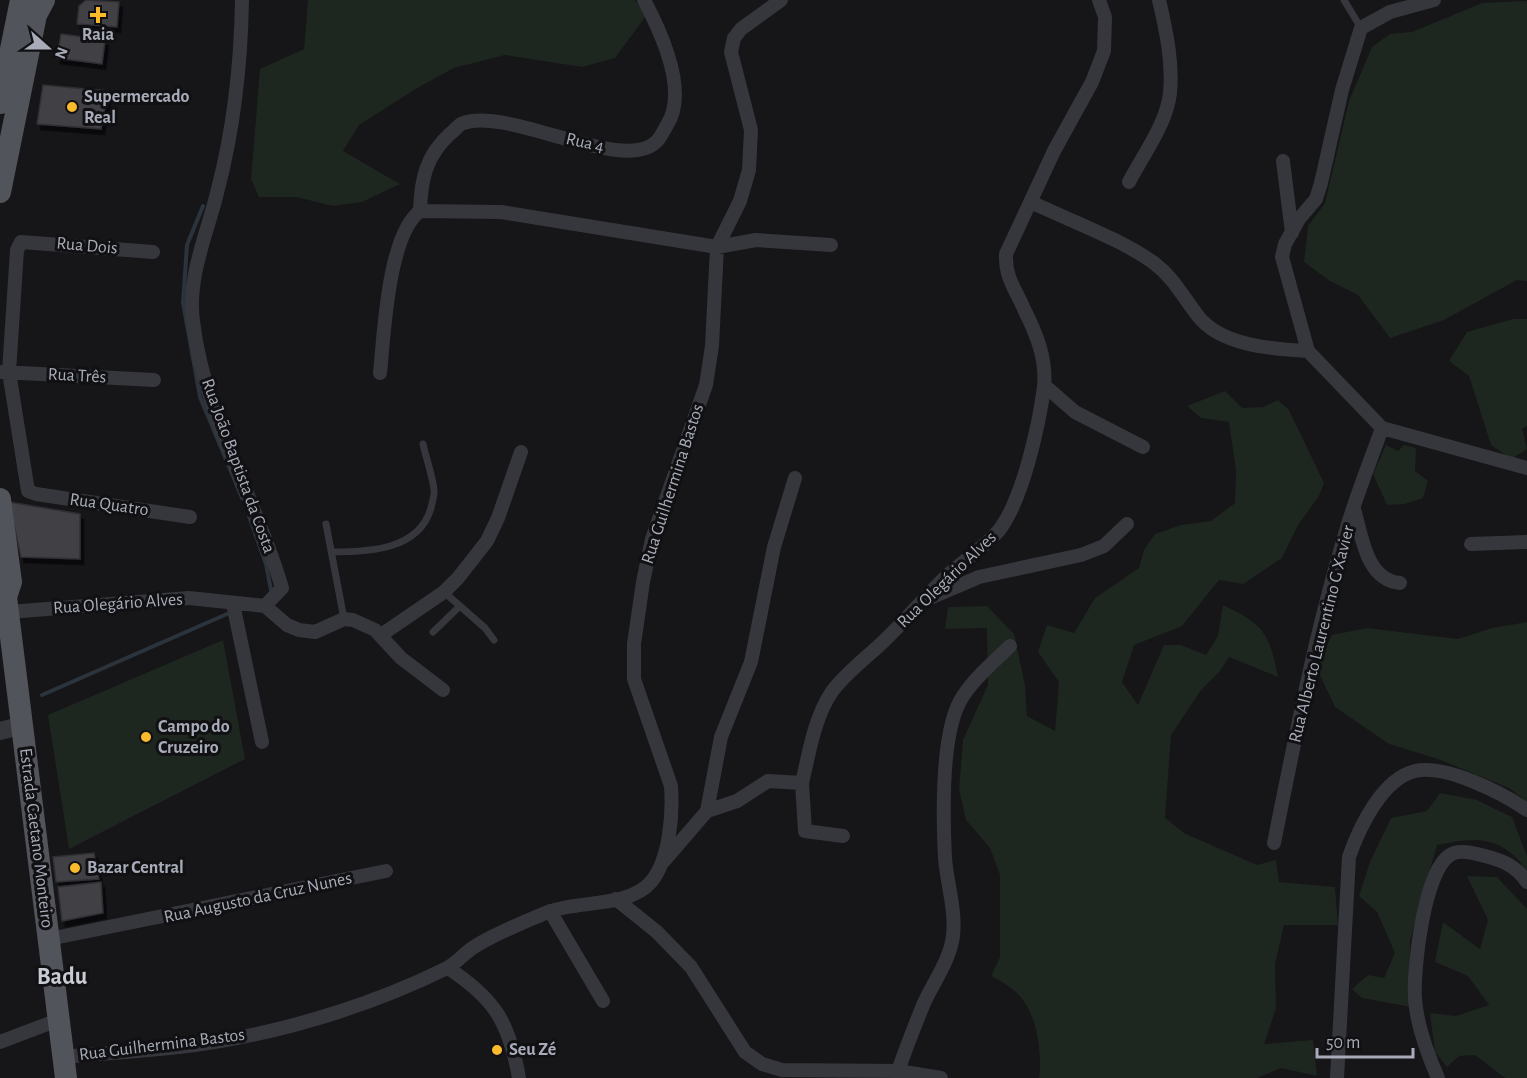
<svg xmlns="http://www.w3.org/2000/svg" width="1527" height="1078" viewBox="0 0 1527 1078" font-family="'Alegreya Sans',sans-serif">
	<defs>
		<filter id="shadow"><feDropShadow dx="3.5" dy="5.5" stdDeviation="0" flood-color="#0009"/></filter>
	</defs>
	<rect width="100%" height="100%" fill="#161518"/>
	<!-- green -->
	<path fill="#1d261f" d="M308,0H635L646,16L615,58L582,67L505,55L454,68L419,87L359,125L343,151L400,184L362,202L333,206L296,197H259L251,179L260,69L304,49Z
		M1527,1V281L1517,280L1444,320L1390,338L1358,295L1330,281L1304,262L1308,226L1325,203L1349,101L1372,47L1390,34L1412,32L1482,3Z
		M1513,319H1527V426L1522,429L1527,449L1511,459L1491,445L1469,376L1449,361L1467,332Z
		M1225,391L1242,408L1263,407L1278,400L1289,410L1324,483L1319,496L1298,525L1282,558L1243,584L1219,580L1182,626L1134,645L1122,682L1138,705L1164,645H1181L1206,655L1218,636L1223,605C1265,625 1269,633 1278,677L1229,657L1220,671L1201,690L1171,735L1165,818L1184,833L1257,865L1276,860L1279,882L1335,887L1338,925H1284L1275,964L1276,1008L1264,1044L1313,1040L1317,1076L1281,1068L1257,1078H1039C1042,1056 1038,1022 1025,1003C1018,991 1003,982 991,976L1000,957V875L990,848L966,820L959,789L963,740L988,685L987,628L945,629L948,607L987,606L1014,634L1025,685L1027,716L1055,731L1059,682L1038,652L1047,625L1074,633L1095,598L1139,568L1144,550L1155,534L1181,525L1211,521L1235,503L1236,471L1229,422L1201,418L1187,406Z
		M1386,445L1398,451L1404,445L1416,448L1415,471L1428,481L1423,498L1405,504L1387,505L1373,474Z
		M1527,622V802L1509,788L1438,759L1389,744L1335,707L1316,667L1332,635L1367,628L1458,639L1492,628Z
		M223,640L245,759L69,849L48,715Z
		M1440,793L1477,800L1512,817L1527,856V871C1502,835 1476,837 1437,845L1410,941L1411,1007L1362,998L1352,989L1368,975L1384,978L1395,953L1377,912L1359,896L1370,862L1391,818L1427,811Z
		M1467,876L1497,877L1527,909V1078H1505L1475,1055L1459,1056L1447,1067L1435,1052L1430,1013L1456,1016L1489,1005L1468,976L1435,962L1443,922L1480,949L1488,920Z"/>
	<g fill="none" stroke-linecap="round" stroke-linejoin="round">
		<!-- stream -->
		<path stroke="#2b343c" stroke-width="4" d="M203,206L187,245L183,303L200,397L242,498
			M249,516L266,564L271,590
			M42,695L227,614"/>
	</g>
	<!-- building -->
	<path fill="#404045" stroke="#302f34" stroke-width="1.5" filter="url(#shadow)" d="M86,0L119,2L117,27L77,24L79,6Z
		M61,34L105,40L102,64L57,58Z
		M43,85L108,91L101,129L37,124Z
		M9,502L80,514V559L21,557Z
		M94,853L99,879L56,882L53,857Z
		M101,882L103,913L62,921L58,887Z"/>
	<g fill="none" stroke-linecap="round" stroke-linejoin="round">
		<!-- service -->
		<path stroke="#36373d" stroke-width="7" d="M1344,0L1361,28
			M326,524L344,619
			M332,552C369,552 419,550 431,508C432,502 435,495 434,489C432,474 426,458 423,444
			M444,592L485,628L494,640
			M433,632L460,606"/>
		<!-- minor -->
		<path stroke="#36373d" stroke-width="14" d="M242,0C241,63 234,127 218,189C208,232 187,276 193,321C204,416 256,498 282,588L265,606
			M1283,161L1292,233
			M1129,182C1143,155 1167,123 1170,93C1173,62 1166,30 1159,0
			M1031,202C1068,220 1121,239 1154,263C1174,278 1183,297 1198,316C1221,346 1273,349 1308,351L1282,257L1285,244L1299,219L1316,199L1321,183L1342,90L1361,28L1390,12L1434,0
			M420,211C421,179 426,155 451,133C454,131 458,126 461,124C505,104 624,176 657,141C661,137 664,130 667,125C689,91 661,32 644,0
			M153,252L21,242L17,250L9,372L28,491L36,494L190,517
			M1308,351L1382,428L1527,468
			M2,372L154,380
			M380,373C384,334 388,235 420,211L501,212L717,247L756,240L831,245
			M1044,385L1075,412L1143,447
			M1354,509C1362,536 1366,580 1400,583
			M1471,544L1527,542
			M932,597L979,577L1081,555L1104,546L1127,524
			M233,604L262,742
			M8,612L189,598L265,606L287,625L299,630L315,632L344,619L353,620L375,630L401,658L443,690
			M381,635L444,592L458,578L487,541L498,518L521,452
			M802,783L805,831L843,836
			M707,811L721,737L751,662L774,547L795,478
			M1274,843C1295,739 1315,634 1346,531C1356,496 1370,462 1382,428
			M664,861L707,811L737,801L768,781L802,783C809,754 814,719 831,693C845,673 869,656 886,639C908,618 927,594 949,574C966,559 986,546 1000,529C1023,498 1039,425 1044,387C1047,359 1036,333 1024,309C1015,288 1005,278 1006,254L1054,151L1092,82L1104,51L1105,17L1099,0
			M616,899L657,932L691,967L745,1052L762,1064L782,1070L898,1071C906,1048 915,1025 924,1003C934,981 950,960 953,936C956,910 947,884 945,858C943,817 940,730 963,696C975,677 994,662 1010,646
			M550,911L603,1001
			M49,939L386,871
			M448,968C495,999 509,1022 519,1078
			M0,1042L58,1020
			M63,1057C117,1052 172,1050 226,1040C300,1027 378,1002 445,969C456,964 464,953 474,947C496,933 524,922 548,912C579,900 628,908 651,882C670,859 673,814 671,786L634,679V644L643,582L652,539L706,385L712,346L717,247L740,201L749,170L751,130L731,52L734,38L741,29L781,0
			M898,1071L941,1078
			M1337,1078L1349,857C1359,828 1382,779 1415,771C1446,764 1502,793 1527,810
			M1438,1078C1427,1053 1417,1026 1415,999C1413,969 1424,871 1450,855C1457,850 1469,852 1477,854C1498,859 1514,863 1527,882"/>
		<!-- tertiary -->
		<path stroke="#36373d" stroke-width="18" d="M0,731L23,725"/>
		<!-- primary -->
		<path stroke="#52545c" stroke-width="22" d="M0,103L21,0
			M0,192L36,15L44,0
			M0,499L11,582L6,597L66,1078"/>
	</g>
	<!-- markers -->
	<g fill="#f9bb2c" stroke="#111013" stroke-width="2">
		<path d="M95 6h6v6h6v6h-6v6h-6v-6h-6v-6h6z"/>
		<circle cx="72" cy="107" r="6"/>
		<circle cx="146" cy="737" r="6"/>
		<circle cx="75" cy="868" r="6"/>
		<circle cx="497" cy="1050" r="6"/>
	</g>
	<g text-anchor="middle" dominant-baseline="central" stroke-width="6" stroke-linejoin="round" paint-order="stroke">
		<!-- poi labels -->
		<g font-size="18" font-weight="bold" fill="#a7acb8" stroke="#111013" text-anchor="start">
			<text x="98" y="35" text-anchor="middle">Raia</text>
			<text x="84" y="97">Supermercado<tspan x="84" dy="21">Real</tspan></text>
			<text x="158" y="727">Campo do<tspan x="158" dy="21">Cruzeiro</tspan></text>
			<text x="87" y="868">Bazar Central</text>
			<text x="509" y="1050">Seu Zé</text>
		</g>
		<!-- street labels -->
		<g font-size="18" fill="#a7acb8" stroke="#111013">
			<text transform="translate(585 143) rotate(13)">Rua 4</text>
			<text transform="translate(87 246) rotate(5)">Rua Dois</text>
			<text transform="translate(77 376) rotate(3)">Rua Três</text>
			<text transform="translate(238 466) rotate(70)">Rua João Baptista da Costa</text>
			<text transform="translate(673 484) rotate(-72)">Rua Guilhermina Bastos</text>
			<text transform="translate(109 505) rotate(8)">Rua Quatro</text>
			<text transform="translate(947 580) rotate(-44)">Rua Olegário Alves</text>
			<text transform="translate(118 604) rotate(-4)">Rua Olegário Alves</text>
			<text transform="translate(1322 634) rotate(-76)">Rua Alberto Laurentino G Xavier</text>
			<text transform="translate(36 838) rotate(83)">Estrada Caetano Monteiro</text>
			<text transform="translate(258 898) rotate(-12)">Rua Augusto da Cruz Nunes</text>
			<text transform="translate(162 1045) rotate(-7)">Rua Guilhermina Bastos</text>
		</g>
		<!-- district labels -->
		<g font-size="24" font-weight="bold" fill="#c8cbd4" stroke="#111013">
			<text x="62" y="977">Badu</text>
		</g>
	</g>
	<!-- north arrow -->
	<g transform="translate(48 48) rotate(111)" stroke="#111013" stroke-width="4.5" paint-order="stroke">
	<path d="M0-4.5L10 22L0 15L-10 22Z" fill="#a7acb8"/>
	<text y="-9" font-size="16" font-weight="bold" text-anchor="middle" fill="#a7acb8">N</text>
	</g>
	<!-- scale -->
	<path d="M1317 1048v9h96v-9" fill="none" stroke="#a7acb8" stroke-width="3"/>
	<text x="1326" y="1048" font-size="18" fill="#a7acb8" stroke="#111013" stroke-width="4.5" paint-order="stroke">50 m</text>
</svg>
